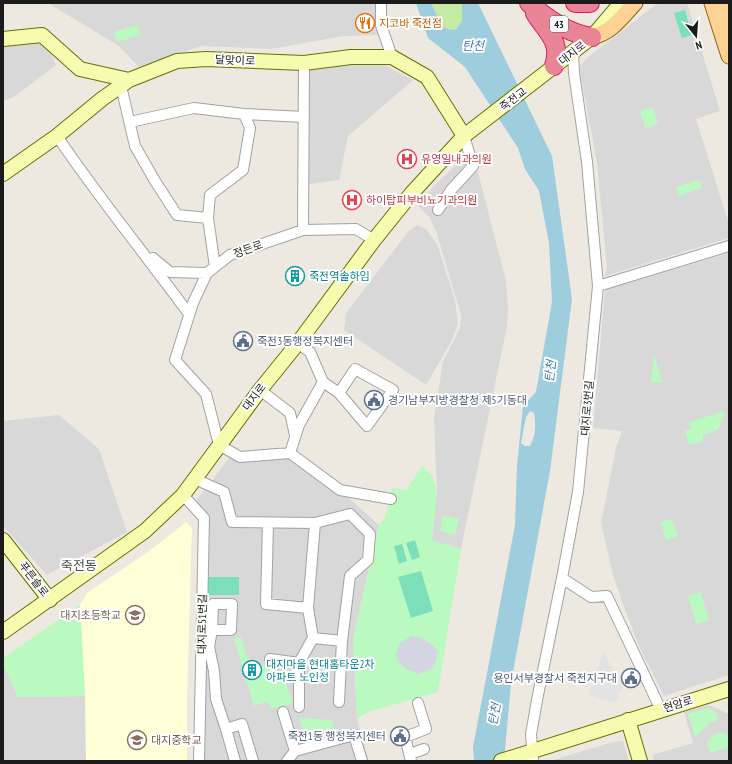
<svg xmlns="http://www.w3.org/2000/svg" width="732" height="764" viewBox="0 0 732 764" font-family="'PT Sans Narrow','Noto Sans KR',sans-serif">
	<rect width="100%" height="100%" fill="#ede9e0"/>
	<!-- residential -->
	<path fill="#d9d8d8" d="M48,3H376L377,26L379,35L343,36L271,49L201,46L139,67L119,46Z
		M658,3H687L720,111L696,119L729,224V238L605,276L607,268L597,163L581,77L580,66L587,58Z
		M45,41L56,65L14,97L3,101V46Z
		M310,65H384L413,80L348,136L339,180L310,184L307,183Z
		M472,149L506,281L508,307L507,326L461,549L432,541L437,491L434,418L443,362L460,328L461,315L436,231L430,218L418,205L433,187Z
		M417,225L426,229L437,244L455,300L458,324L451,342L426,385L344,330L346,313L408,232Z
		M729,253V675L664,696L638,644L623,604L613,575L601,523L616,448L622,431L593,428L605,290Z
		M59,415L99,449L127,532L47,575L3,526V421Z
		M233,453H290L340,490L379,525L353,639L357,719L369,761H199L204,518L192,506Z
		M3,664L18,697L85,696L86,761H3Z
		M709,705L729,714V761H654L652,755L693,743L684,712Z
		M623,741L629,761H550L613,742Z"/>
	<!-- education -->
	<path fill="#feffd7" d="M186,522L192,528L187,700V761H86L85,696L80,605L87,593L148,552Z"/>
	<!-- grass -->
	<path fill="#c5eaa3" d="M431,3H462V21L456,29L450,30L443,27Z"/>
	<!-- park -->
	<path fill="#bafac0" d="M137,25L140,35L117,42L114,32Z
		M653,107L658,124L645,128L640,111Z
		M699,180L702,188L678,196L676,187Z
		M654,353L662,383L651,382Z
		M725,411L722,421L718,430L703,435V441L689,445L685,431L691,429L689,422Z
		M422,466L432,475L437,491L432,541L461,549L438,692L368,712L357,719L353,639L379,525L385,518L392,488L406,490Z
		M443,515L459,519L455,535L440,531Z
		M672,519L678,536L666,540L661,522Z
		M701,592L709,620L696,624L688,596Z
		M80,605L85,696L18,697L3,664V658Z
		M241,637L247,658L283,675L293,703L271,709L268,701L254,706L234,639Z
		M708,708L716,712L718,720L709,724L695,737L688,714Z
		M299,718L332,720L334,727L305,736Z
		M720,732L725,733L729,737V747L710,753L707,743L713,735Z"/>
	<!-- pitch -->
	<path fill="#7bdfba" d="M685,10L692,35L682,38L674,13Z
		M415,540L420,557L412,560L406,543Z
		M402,544L407,561L399,564L394,546Z
		M421,571L433,611L411,618L398,577Z
		M207,577H239V595H207Z"/>
	<!-- parking -->
	<path fill="#e3e3e3" d="M603,651L622,686L616,703L589,695Z"/>
	<!-- plaza -->
	<path fill="#d5d4e3" d="M411,636L422,638L432,645L438,651L436,661L430,670L418,674L405,668L399,662L396,655L399,644Z"/>
	<!-- water -->
	<path fill="#9ecddd" fill-rule="evenodd" d="M416,3H431L443,27L450,30L456,29L462,21V3H478L552,156L572,299L550,471L511,683L504,761H474L473,747L515,525L517,466L523,406L536,392L552,302L549,243L539,191L525,169L518,148L465,67L428,38ZM530,411L534,413C536,425 536,435 530,446H525L521,443L526,417Z"/>
	<g fill="none" stroke-linecap="round" stroke-linejoin="round">
		<defs>
			<path id="street" d="M381,3V25L392,57
				M121,86L135,146L155,181L177,215L208,218L215,267
				M244,114L304,117
				M130,122L194,108L244,114L250,128L243,170L210,195L208,218
				M57,136C98,197 145,254 189,314
				M438,210L451,190L473,166L464,136
				M303,230L304,63
				M153,258L170,272L207,273
				M598,286L729,246
				M298,343L310,352L323,382L299,425L290,453L240,457L219,445L206,394L175,360L193,303L207,273L230,255L303,230L356,229L374,240
				M323,382L339,393L367,426L393,390L355,369L339,393
				M260,390L290,413L295,435
				M290,453L340,490L391,499
				M195,479L224,492L232,522L315,523L308,608L266,604L268,523
				M183,495L204,518L199,761
				M315,523L350,514L370,534L368,560L350,576L342,641
				M562,578L591,597L607,596L661,710
				M212,630H231L232,604H213L212,630L209,647L214,671L216,699L226,729
				M313,638L342,641L339,702
				M270,659L299,663
				M299,707V663L313,638L308,608
				M283,712L295,751
				M410,754L424,749
				M235,761L226,729L242,724L253,761
				M287,761L295,751L354,735L362,761
				M411,761L405,737L426,729L418,703
				M533,761L531,734L538,695L563,573L578,492L598,286L587,162L574,73L573,52"/>
			<path id="secondary" d="M3,39L42,35L80,69L129,80
				M3,174L57,136L102,99L129,80L177,61L206,59L304,63L351,57H392L427,77L464,136
				M3,540L50,600
				M3,632L145,531L183,495L260,390L298,343L374,240L411,194L464,136L592,37L621,3
				M628,720L640,761
				M501,761L729,689"/>
			<path id="primary" d="M712,3L729,56
				M724,3L729,20
				M592,37C612,32 621,18 635,3"/>
			<path id="highway" d="M529,3C546,18 569,34 592,37
				M575,3H590
				M535,13C547,33 562,41 554,66"/>
		</defs>
		<!-- street casing -->
		<use href="#street" stroke="#a2a2a2" stroke-width="12"/>
		<!-- secondary casing -->
		<use href="#secondary" stroke="#647202" stroke-width="16"/>
		<!-- primary casing -->
		<use href="#primary" stroke="#926400" stroke-width="17"/>
		<!-- highway casing -->
		<use href="#highway" stroke="#d91f5c" stroke-width="20"/>
		<!-- street -->
		<use href="#street" stroke="#fff" stroke-width="10"/>
		<!-- secondary -->
		<use href="#secondary" stroke="#f6fbb0" stroke-width="14"/>
		<!-- primary -->
		<use href="#primary" stroke="#fed294" stroke-width="15"/>
		<!-- highway -->
		<use href="#highway" stroke="#e88495" stroke-width="18"/>
	</g>
	<!-- icons -->
	<defs>
		<symbol id="restaurant-ring" viewBox="-11 -11 22 22"><circle r="9.5" fill="#fff" stroke="#e8710a" stroke-width="1.5"/><path d="M-5-6h1v4h1v-4h1v4h1v-4h1v5L-1.5 .5V6h-2V.5L-5-1ZM5-6V6H3V1.5H1.5Q1.5-4 5-6Z" fill="#e8710a"/></symbol>
		<symbol id="hospital-ring" viewBox="-11 -11 22 22"><circle r="9.5" fill="#fff" stroke="#e0444e" stroke-width="1.5"/><path d="M-5-5h3v3.5h4V-5h3V5h-3V1.5h-4V5h-3Z" fill="#e0444e"/></symbol>
		<symbol id="building-ring" viewBox="-11 -11 22 22"><circle r="9.5" fill="#fff" stroke="#0f9aa8" stroke-width="1.5"/><path d="M-4-6H4V6H1V3H-1V6H-4ZM-2.5-4.3h1.7v1.8h-1.7ZM.8-4.3h1.7v1.8H.8ZM-2.5-1h1.7V.8h-1.7ZM.8-1h1.7V.8H.8Z" fill="#0f9aa8"/></symbol>
		<symbol id="civic-ring" viewBox="-11 -11 22 22"><circle r="9.5" fill="#fff" stroke="#5c6f8a" stroke-width="1.5"/><path d="M-.6-6.5H3V-4.5H.6V-3L4-1V1h2V6H-6V1h2V-1L-.6-3ZM-1.2 2.5V6h2.4V2.5Z" fill="#5c6f8a"/></symbol>
		<symbol id="school-ring" viewBox="-11 -11 22 22"><circle r="9.5" fill="#fff" stroke="#8d6e63" stroke-width="1.5"/><path d="M0-5L7-2L0 1L-7-2ZM-4 1L0 2.5L4 1V4Q0 6-4 4Z" fill="#8d6e63"/></symbol>
	</defs>
	<g fill-rule="evenodd">
		<use href="#restaurant-ring" x="354" y="12" width="22" height="22"/>
		<use href="#hospital-ring" x="396" y="148" width="22" height="22"/>
		<use href="#hospital-ring" x="341" y="189" width="22" height="22"/>
		<use href="#building-ring" x="284" y="265" width="22" height="22"/>
		<use href="#civic-ring" x="232" y="330" width="22" height="22"/>
		<use href="#civic-ring" x="363" y="389" width="22" height="22"/>
		<use href="#school-ring" x="124" y="604" width="22" height="22"/>
		<use href="#building-ring" x="241" y="659" width="22" height="22"/>
		<use href="#civic-ring" x="620" y="667" width="22" height="22"/>
		<use href="#civic-ring" x="389" y="725" width="22" height="22"/>
		<use href="#school-ring" x="126" y="729" width="22" height="22"/>
	</g>
	<g text-anchor="middle" dominant-baseline="central" stroke-width="4" stroke-linejoin="round" paint-order="stroke">
		<!-- shield labels -->
		<rect fill="#fff" stroke="#5f5f5f" stroke-width="1" x="550" y="16" width="18" height="16" rx="3"/>
		<g font-size="10" font-weight="bold" fill="#1b1b1b">
			<text x="559" y="24">43</text>
		</g>
		<!-- food labels -->
		<g font-size="11" fill="#c56008" stroke="#fff" text-anchor="start">
			<text x="379" y="23">지코바 죽전점</text>
		</g>
		<!-- street labels -->
		<g font-size="11" fill="#1b1b1b" stroke="#fff">
			<text transform="translate(572 53) rotate(-38)">대지로</text>
			<text transform="translate(235 60) rotate(2)">달맞이로</text>
			<text transform="translate(513 99) rotate(-38)">죽전교</text>
			<text transform="translate(248 249) rotate(-20)">정든로</text>
			<text transform="translate(254 397) rotate(-53)">대지로</text>
			<text transform="translate(587 408) rotate(-85)">대지로3번길</text>
			<text transform="translate(34 579) rotate(52)">푸른솔로</text>
			<text transform="translate(202 624) rotate(-89)">대지로51번길</text>
			<text transform="translate(678 704) rotate(-17)">현암로</text>
		</g>
		<!-- health labels -->
		<g font-size="11" fill="#be3a42" stroke="#fff" text-anchor="start">
			<text x="421" y="159">유영일내과의원</text>
			<text x="366" y="200">하이탑피부비뇨기과의원</text>
		</g>
		<!-- culture labels -->
		<g font-size="11" fill="#0d838f" stroke="#fff" text-anchor="start">
			<text x="309" y="276">죽전역솔하임</text>
			<text x="266" y="664">대지마을 현대홈타운2차<tspan x="266" dy="13">아파트 노인정</tspan></text>
		</g>
		<!-- service labels -->
		<g font-size="11" fill="#4e5e75" stroke="#fff" text-anchor="start">
			<text x="257" y="341">죽전3동행정복지센터</text>
			<text x="388" y="400">경기남부지방경찰청 제5기동대</text>
			<text x="617" y="678" text-anchor="end">용인서부경찰서 죽전지구대</text>
			<text x="386" y="736" text-anchor="end">죽전1동 행정복지센터</text>
		</g>
		<!-- education labels -->
		<g font-size="11" fill="#785e54" stroke="#fff" text-anchor="end">
			<text x="121" y="615">대지초등학교</text>
			<text x="151" y="740" text-anchor="start">대지중학교</text>
		</g>
		<!-- water labels -->
		<g font-size="12" font-style="italic" fill="#4677ac" stroke="#fff">
			<text x="473" y="45">탄천</text>
			<text transform="translate(550 371) rotate(-84)">탄천</text>
			<text transform="translate(494 714) rotate(-80)">탄천</text>
		</g>
		<!-- quarter labels -->
		<g font-size="13" fill="#4e4e4e" stroke="#fff">
			<text x="79" y="565">죽전동</text>
		</g>
	</g>
	<!-- border -->
	<rect width="732" height="764" fill="none" stroke="#1b1b1b" stroke-width="8"/>
	<!-- north arrow -->
	<g transform="translate(696 36) rotate(163)" stroke="#ffffff" stroke-width="3" paint-order="stroke">
	<path d="M0-3L7 15L0 10L-7 15Z" fill="#1b1b1b"/>
	<text y="-6" font-size="11" font-weight="bold" text-anchor="middle" fill="#1b1b1b">N</text>
	</g>
</svg>
